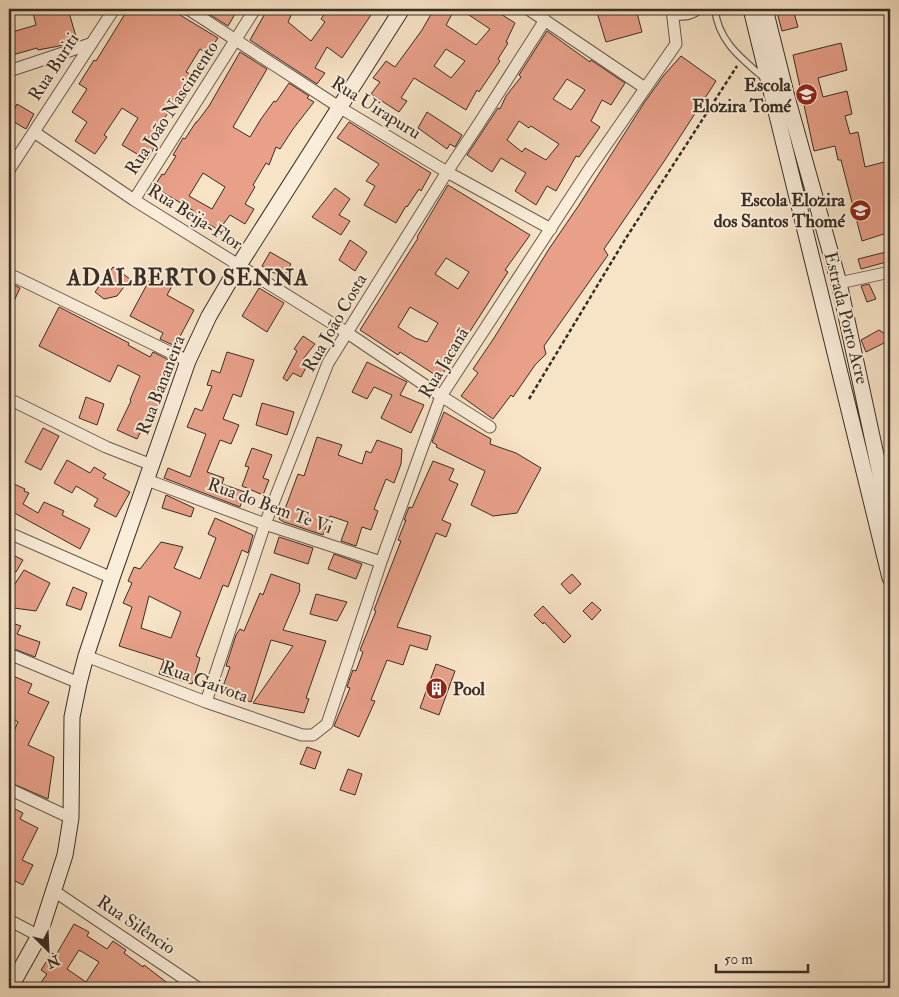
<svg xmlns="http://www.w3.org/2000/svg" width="899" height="997" viewBox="0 0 899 997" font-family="'IM FELL Double Pica',serif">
	<rect width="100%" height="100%" fill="#f7e3c6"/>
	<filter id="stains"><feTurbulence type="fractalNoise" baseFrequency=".004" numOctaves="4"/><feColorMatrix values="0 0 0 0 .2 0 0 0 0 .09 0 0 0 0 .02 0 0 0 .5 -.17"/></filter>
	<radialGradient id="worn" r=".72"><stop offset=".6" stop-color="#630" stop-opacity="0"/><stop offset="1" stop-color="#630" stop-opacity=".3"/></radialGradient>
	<!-- building -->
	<path fill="#e8a089" stroke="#382d25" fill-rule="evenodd" d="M32,9H68L77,40L59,46L38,50L37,48L9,56V33L36,25Z
		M128,9H170L218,38L207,54L200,49L186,72L196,77L187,90L183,88L169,112L145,142L154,148L147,160L122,145L138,118L122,108L104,135L107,137L95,154L75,141L87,122L72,112L87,89L79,84L94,60L96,61Z
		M201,9H238L228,26Z
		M278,9H294L288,22L311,41L325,22L321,19L328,9H375L342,58L327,47L315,68L325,73L317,84L250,40L267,10L275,15Z
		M434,9H455L446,25L476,45L490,29L460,9H493L515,23L506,42L508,43L498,59L500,61L479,92L477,90L466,110L414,78L401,98L407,101L399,112L371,94L380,82L373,78L386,61L395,67L422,30ZM446,49L465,61L451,78L434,66Z
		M596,9H636L642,32L606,42Z
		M776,9H793L798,27L782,31Z
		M547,31L590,62L591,60L625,83L611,105L602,100L591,121L600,127L579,157L576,156L556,191L547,186L536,205L515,191L526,173L501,158L492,172L467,155L498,108L500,109L506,96L521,77L519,75ZM567,79L585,90L571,110L553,99ZM519,121L529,128L531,126L559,144L546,160L525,148L522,152L507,140Z
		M841,43L847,70L818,78L823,97L847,91L852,114L845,116L850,134L858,132L865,167L888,161L890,168V232L862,241L841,160H838L835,146L814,151L793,55Z
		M240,52L267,69L233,127L250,137L261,119L274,101L276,102L289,83L309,96L307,98L314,102L293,129L280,149L276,147L269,165L266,163L253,185L255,187L245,204L254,209L245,224L230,215L219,230L191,215L194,211L154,187L162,174L164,175L176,156L173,155L183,138L185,139L196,122H197L209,106ZM203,173L225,187L212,209L189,196Z
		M681,56L716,81L665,160L604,249L608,255L544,346L546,354L535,365L513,397L511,395L493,419L461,396L478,373L473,369L494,338L549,249L579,205L644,103L664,75Z
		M17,104L34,114L26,129L9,119Z
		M427,112L462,135L455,147L450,144L447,149L418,128Z
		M349,122L431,173L421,191L419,189L407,207L406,206L396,223L364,205L375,186L366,181L379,164L337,138Z
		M448,185L530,235L505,270L508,272L440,378L400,352L398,355L360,330L418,238L417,237ZM446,258L469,272L458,289L435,274ZM410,307L438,323L427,342L415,338L398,327Z
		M335,188L350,199L339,215L350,221L341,235L312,217Z
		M350,240L367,252L355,271L339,260Z
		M890,251V261L861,269L858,259Z
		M270,252L291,264L283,278L262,266Z
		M113,267L130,279L117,296L104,299L95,292Z
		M152,275L172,286L167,295L194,310L175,346L160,339L163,333L130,316Z
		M9,282L20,288L9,312Z
		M869,284L876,299L867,302L861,286Z
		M259,288L284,303L267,332L242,316Z
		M59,307L129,343L128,345L150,357L153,352L171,361L154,392L162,395L155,411L152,409L137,439L117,430L131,401L130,400L140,376L118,365L110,382L39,346Z
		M879,330L890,337V340L866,352L861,340Z
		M303,336L315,344L303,359L309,362L301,377L293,373L287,381L283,378L297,351L294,349Z
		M227,352L254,360L241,397L233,394L223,419L239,425L231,444L220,440L207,472L224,478L222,484L245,492L240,507L164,478L168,468L190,477L206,434L187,427L195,408L202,411L212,386L207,385L212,370L220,373Z
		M367,362L407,382L400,395L424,405L411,433L381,418L392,395L374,387L367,399L352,392Z
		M86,397L104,404L97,425L79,418Z
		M262,403L294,412L287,435L256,425Z
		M444,412L491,439L490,444L516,453L541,468L517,513L493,516L471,505L485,471L436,447L437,445L432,442Z
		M43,428L59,436L41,470L25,462Z
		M317,437L342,445L338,455L362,464L366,451L371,453L377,440L402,449L401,464L394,483L386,479L374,509L378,511L371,530L362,527L356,546L341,541L348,522L330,516L323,535L284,522L279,519L283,508L285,509L298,474L304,476Z
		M252,448L272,455L263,478L269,480L263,495L242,486L249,467L245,466Z
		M67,460L90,473L94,467L106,474L103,478L130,492L116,517L94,506L98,499L76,486L72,493L54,483Z
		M433,461L454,469L449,480L458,484L442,520L451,524L446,537L436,533L397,627L431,636L427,650L410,645L403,665L387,660L371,700L375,701L359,737L334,726L350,688L347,687L350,678L353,670L356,671L363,652L360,650L376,611L374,610L401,541L398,540L406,520H404L409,507L412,508Z
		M12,483L25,489L24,491L29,493L23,504L38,513L44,502L64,511L62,515L90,529L80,549L9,510V489Z
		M166,495L194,508L191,517L162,508Z
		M215,518L253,535L248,553L242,550L228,587L223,585L196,656L200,658L192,684L159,674L164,660L119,646L132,607L123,603L132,583L128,581L134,567L140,569L161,542L183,547L174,568L200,579L216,538L208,534ZM149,596L181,612L171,638L141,628Z
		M279,537L313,548L308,564L274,553Z
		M9,553L23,560L16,572L9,569Z
		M334,554L362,564L356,579L328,569Z
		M24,570L50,583L36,611L14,608L9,593Z
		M271,574L300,584L299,589L300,590L283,630L326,641L306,698L309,699L304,713L253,703L293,646L271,640L251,702L221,692L230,667L226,666L236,635L240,629L244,631L260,593L263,595Z
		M572,574L581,584L570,594L561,584Z
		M73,587L87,593L81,610L66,605Z
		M316,594L347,602L337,621L310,614Z
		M592,602L601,610L592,620L583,611Z
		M543,606L571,636L564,643L544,622L543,624L534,615Z
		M9,622L21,626L17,634L40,642L35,657L9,647Z
		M436,664L455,671L439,715L420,708Z
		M13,676L32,684L28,693L49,702L28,745L54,757L48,799L9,782V737L11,738L18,722L9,716V686Z
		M307,747L321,752L315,769L300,764Z
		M348,769L362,774L355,795L340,790Z
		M9,806L23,813L20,819L38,828L22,860L33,865L23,885L9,878Z
		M74,924L89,932L87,936L107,949L113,941L126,950L124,953L143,967L144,965L174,988H37L47,974L41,970L52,953L56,955ZM79,950L99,962L86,982L67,969Z"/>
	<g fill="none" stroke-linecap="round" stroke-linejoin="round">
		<defs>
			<path id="lane" d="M715,9C718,41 741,58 764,78
				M674,17C685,17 693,17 701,9"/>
			<path id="street" d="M188,9L339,107L447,172L551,229
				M528,9L645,88
				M9,71L90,44
				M34,132L134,200L346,332L441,396L490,427
				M9,170L114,9
				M134,200L255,9
				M9,274L188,361
				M839,283L890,272
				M9,399L106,447L152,465
				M147,480L265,524L381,562
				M9,533L112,578
				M9,654L79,683
				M86,656L206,702L302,735H313L327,724L381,562L441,396L590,168L676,44L672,9
				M206,702L265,524L328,363L447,172L480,122L545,20
				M9,789L71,818
				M54,891L198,988
				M9,920L39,936"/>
			<path id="secondary" d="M751,9L890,578
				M765,9L787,97L839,283L890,520
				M10,988L39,936L65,855L71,818L72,717L79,683L86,656L112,578L188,361L209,316L239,265L402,9"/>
		</defs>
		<!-- lane casing -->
		<use href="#lane" stroke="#685a4d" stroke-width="8"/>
		<!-- street casing -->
		<use href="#street" stroke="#685a4d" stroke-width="13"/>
		<!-- secondary casing -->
		<use href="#secondary" stroke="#382d25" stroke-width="17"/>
		<!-- path -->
		<path stroke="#382d25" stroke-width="2.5" stroke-dasharray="4 2.5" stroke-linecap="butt" d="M529,399L626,238L737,66
			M887,435L890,445"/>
		<!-- lane -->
		<use href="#lane" stroke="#faedda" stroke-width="5.5"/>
		<!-- street -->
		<use href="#street" stroke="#faedda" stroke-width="11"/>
		<!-- secondary -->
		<use href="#secondary" stroke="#faedda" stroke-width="15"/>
	</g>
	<!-- icons -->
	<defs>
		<symbol id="school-disc" viewBox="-11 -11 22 22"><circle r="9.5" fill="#8f2418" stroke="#faedda"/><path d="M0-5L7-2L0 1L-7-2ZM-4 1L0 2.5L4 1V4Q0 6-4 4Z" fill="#fff"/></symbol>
		<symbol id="building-disc" viewBox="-11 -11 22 22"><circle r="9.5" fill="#8f2418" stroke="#faedda"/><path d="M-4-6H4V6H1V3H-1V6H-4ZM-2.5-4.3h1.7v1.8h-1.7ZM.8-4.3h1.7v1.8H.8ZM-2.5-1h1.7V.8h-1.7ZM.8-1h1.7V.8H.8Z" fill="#fff"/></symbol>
	</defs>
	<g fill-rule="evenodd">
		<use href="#school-disc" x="794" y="82" width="25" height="25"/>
		<use href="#school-disc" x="848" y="198" width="25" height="25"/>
		<use href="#building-disc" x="424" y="676" width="25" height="25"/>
	</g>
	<g text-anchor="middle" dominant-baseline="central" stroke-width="4" stroke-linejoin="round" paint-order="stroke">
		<!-- street labels -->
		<g font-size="18" fill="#382d25" stroke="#faedda">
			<text transform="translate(54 67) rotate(-57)">Rua Buriti</text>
			<text transform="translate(172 108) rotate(-57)">Rua João Nascimento</text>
			<text transform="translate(376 108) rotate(32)">Rua Uirapuru</text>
			<text transform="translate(195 217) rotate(32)">Rua Beija-Flor</text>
			<text transform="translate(846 318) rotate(76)">Estrada Porto Acre</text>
			<text transform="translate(335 323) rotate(-60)">Rua João Costa</text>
			<text transform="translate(444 363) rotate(-59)">Rua Jacanã</text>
			<text transform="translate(161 385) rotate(-69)">Rua Bananeira</text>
			<text transform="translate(270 506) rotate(20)">Rua do Bem Te Vi</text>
			<text transform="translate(205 682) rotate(20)">Rua Gaivota</text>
			<text transform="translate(136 925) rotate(34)">Rua Silêncio</text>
		</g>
		<!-- poi labels -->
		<g font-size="18" font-weight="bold" fill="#382d25" stroke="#faedda" text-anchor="end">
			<text x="791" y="85">Escola<tspan x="791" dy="21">Elozira Tomé</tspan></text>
			<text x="845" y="200">Escola Elozira<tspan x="845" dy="21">dos Santos Thomé</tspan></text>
			<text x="453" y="689" text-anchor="start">Pool</text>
		</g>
		<!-- district labels -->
		<g font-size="22" font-weight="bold" letter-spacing="1" fill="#382d25" stroke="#faedda">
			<text x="188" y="278">ADALBERTO SENNA</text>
		</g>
	</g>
	<!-- margin -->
	<rect width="899" height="997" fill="none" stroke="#f7e3c6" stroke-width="30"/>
	<rect x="10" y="10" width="879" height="977" fill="none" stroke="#382d25" stroke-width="2.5"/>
	<rect x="15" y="15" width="869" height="967" fill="none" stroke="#382d25"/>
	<!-- north arrow -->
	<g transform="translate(48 950) rotate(156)" stroke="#faedda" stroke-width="4" paint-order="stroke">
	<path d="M0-4L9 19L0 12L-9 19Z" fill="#382d25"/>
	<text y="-8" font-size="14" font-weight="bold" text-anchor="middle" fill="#382d25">N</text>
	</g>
	<!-- scale -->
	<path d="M716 964v8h92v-8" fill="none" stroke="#382d25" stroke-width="2.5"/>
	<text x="724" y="964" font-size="15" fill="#382d25" stroke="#faedda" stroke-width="4" paint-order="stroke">50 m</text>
	<rect width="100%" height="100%" filter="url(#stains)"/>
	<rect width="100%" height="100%" fill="url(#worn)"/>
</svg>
